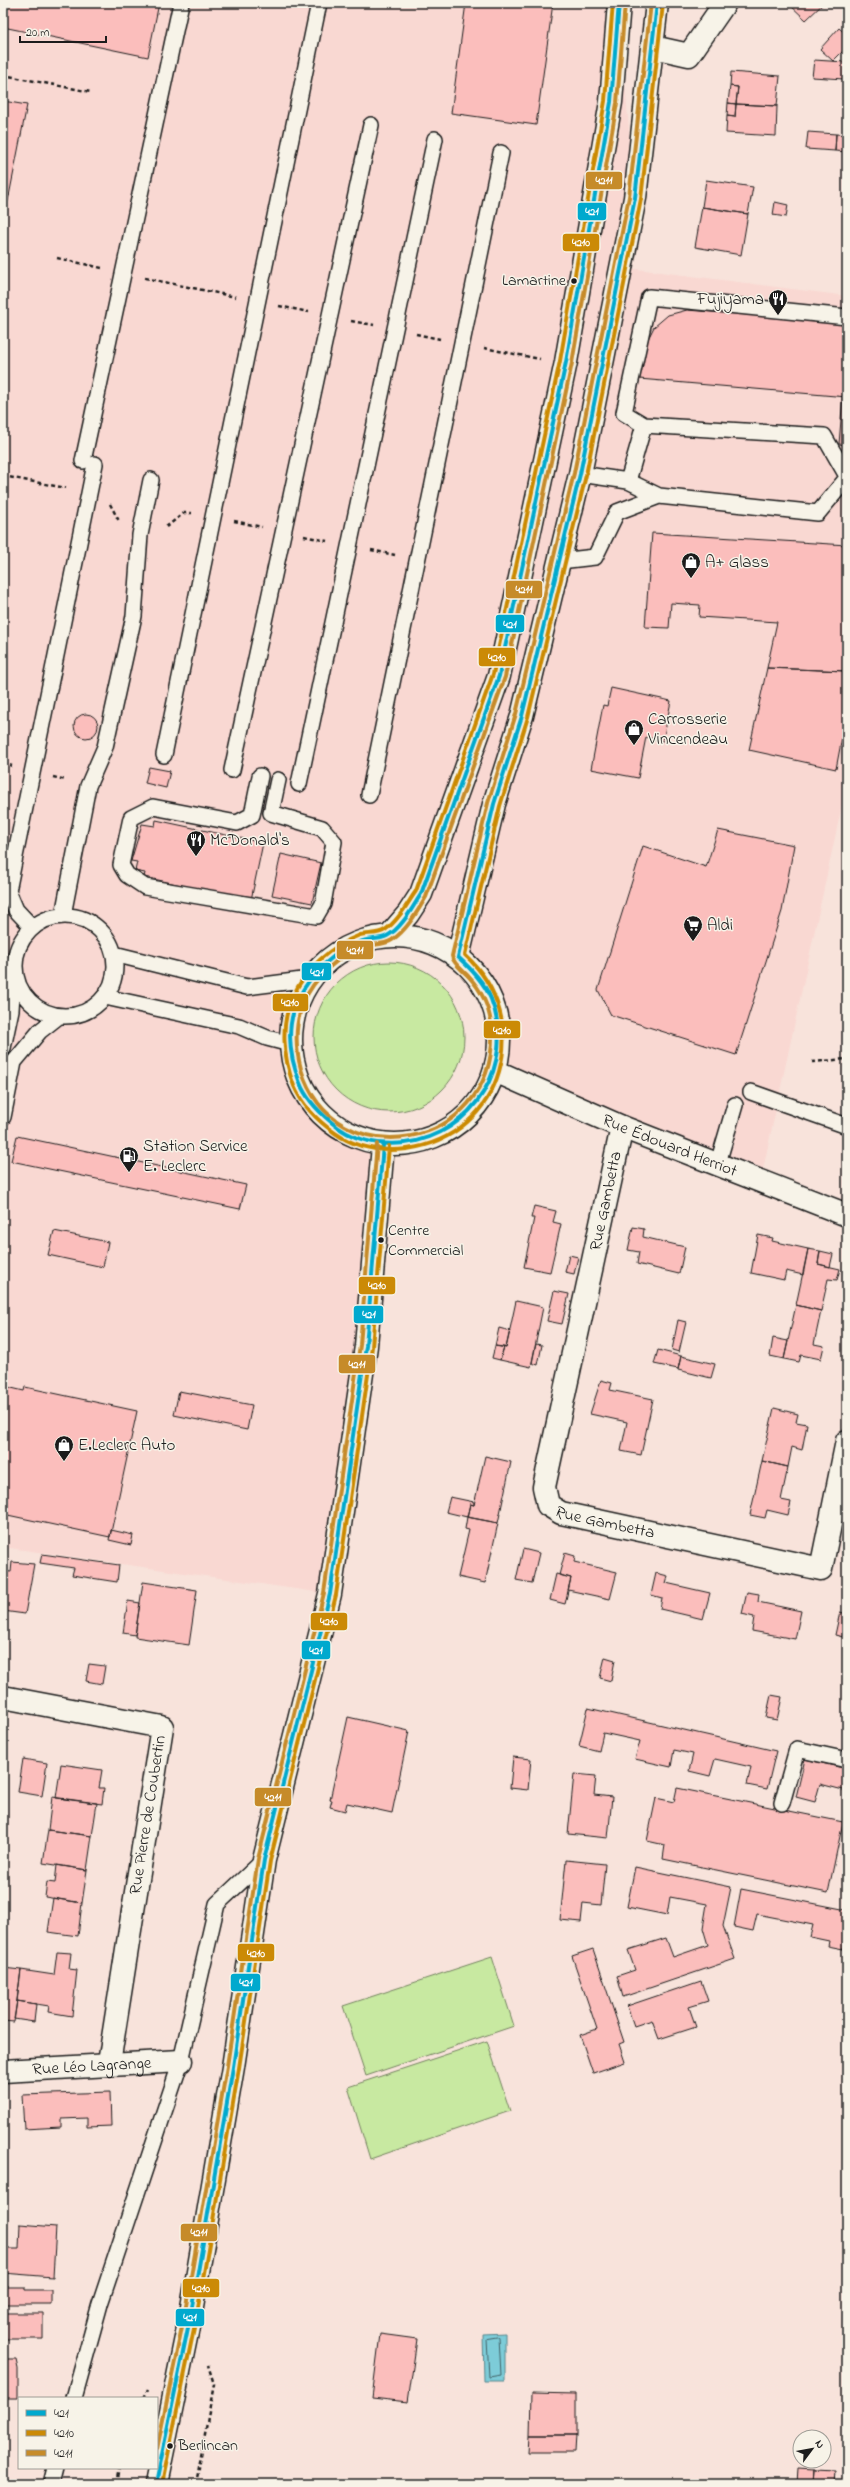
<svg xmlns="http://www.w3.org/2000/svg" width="850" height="2487" viewBox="0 0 850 2487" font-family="'Indie Flower',sans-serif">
	<rect width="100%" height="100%" fill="#f8e3db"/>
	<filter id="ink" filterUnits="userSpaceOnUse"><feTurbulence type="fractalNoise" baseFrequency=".025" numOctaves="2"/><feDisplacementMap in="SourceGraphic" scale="8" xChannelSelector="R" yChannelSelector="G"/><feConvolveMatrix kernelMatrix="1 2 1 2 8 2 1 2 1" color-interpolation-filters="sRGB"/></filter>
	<g filter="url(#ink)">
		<!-- built -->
		<path fill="#f9d8d2" d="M3,3H618L635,198L621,267L847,296V782L760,1183L495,1071L499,1033L479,979L458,957L362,941L310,979L298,1000L291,1023L290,1044L294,1069L304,1092L320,1114L341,1130L361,1140L383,1145L330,1594L3,1547Z"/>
		<!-- green -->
		<path fill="#c8e9a1" stroke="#72825e" d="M314 1037a75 75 0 1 1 150 0a75 75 0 1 1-150 0Z
			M492,1957L514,2026L366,2076L343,2006Z
			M487,2041L510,2111L370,2159L348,2087Z"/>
		<!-- water -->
		<path fill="#7dccd8" stroke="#56868d" d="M505,2333V2381H484L483,2334Z"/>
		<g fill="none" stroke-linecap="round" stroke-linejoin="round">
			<!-- shore -->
			<path stroke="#436267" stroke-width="1" d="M499,2337L501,2375L489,2377L487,2339Z"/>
		</g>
		<!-- building -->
		<path fill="#fbbebc" stroke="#1c1c1c" d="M3,3H159L148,57L3,27Z
			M466,3H553L536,125L451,113Z
			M788,3H824L806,20Z
			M839,28L847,35V47L833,61L820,49Z
			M814,60L845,62L844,79L812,77Z
			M731,72L780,76L777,106L736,104L738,87L730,86Z
			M730,86L738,87L736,104L728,103Z
			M3,101L27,105L9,196L3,187Z
			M728,103L736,104L735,117L727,116Z
			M736,104L777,106L776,136L726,133L727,116L735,117Z
			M808,132L836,134L835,151L806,149Z
			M836,134L847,135V152L835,151Z
			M706,180L753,187L748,214L702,207Z
			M3,187L9,196L3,222Z
			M775,202L788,205L786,217L773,215Z
			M702,207L748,214L741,255L695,247Z
			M687,310L847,323V397L639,379L648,339L654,327L668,315Z
			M843,396L847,397V445L839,444Z
			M652,533L847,545V671L767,668L777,622L699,617L700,605L671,603L669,628L645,627Z
			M767,668L847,671V711L836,769L749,750Z
			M611,688L671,701L663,741L646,737L638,778L591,769L603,705L607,706Z
			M74 726a12 12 0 1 1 24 0a12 12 0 1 1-24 0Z
			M149,767L170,771L166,788L145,783Z
			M156,820L263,843L251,900L144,877L145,873L135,871L137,862L131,861L142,824L155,826Z
			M718,830L794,845L782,911L736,1055L611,1015L598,990L643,846L706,867Z
			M281,854L321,863L312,903L272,895Z
			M17,1136L246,1185L240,1209L11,1161Z
			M534,1206L556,1211L553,1222L561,1224L550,1272L524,1267L534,1218H531Z
			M633,1227L644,1229L643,1237L685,1247L679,1274L637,1264L639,1252L628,1250Z
			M54,1231L108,1242L103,1267L48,1255Z
			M758,1235L773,1238L772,1241L808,1249L803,1275L786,1271L784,1280L751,1273Z
			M808,1249L820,1251L818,1264L840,1269L837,1280L828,1279L821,1311L796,1305Z
			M820,1251L833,1254L830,1267L818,1264Z
			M569,1255L578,1257L574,1274L565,1272Z
			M554,1291L569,1294L562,1324L547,1321Z
			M516,1301L543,1307L531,1367L500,1360L504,1347L506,1348Z
			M796,1305L821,1311L814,1344L824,1346L821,1359L801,1355L799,1362L784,1359Z
			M678,1320L686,1322L679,1352L672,1350Z
			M499,1328L510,1331L506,1348L495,1346Z
			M773,1338L788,1341L784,1359L770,1356Z
			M536,1344L542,1345L538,1365L532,1363Z
			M495,1346L504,1347L500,1360L492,1358Z
			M658,1350L681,1356L678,1369L654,1364Z
			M681,1356L715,1364L711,1378L678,1370Z
			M601,1380L612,1383L610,1390L653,1399L641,1455L621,1451L627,1422L590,1414Z
			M3,1386L24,1391L25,1387L137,1411L110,1537L3,1514Z
			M179,1391L252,1405L247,1430L174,1415Z
			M774,1408L798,1414L796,1422L807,1424L802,1450L792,1447L788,1467L762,1461Z
			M485,1456L511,1462L498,1523L467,1517L470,1504L474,1505Z
			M762,1461L788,1467L781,1500L791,1502L788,1515L767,1510L765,1518L750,1515Z
			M450,1497L474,1502V1505L470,1504L467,1517L446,1512Z
			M467,1517L498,1523L485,1583L458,1577L469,1530L465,1529Z
			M111,1530L133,1535L131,1545L109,1540Z
			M523,1549L539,1553L532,1583L516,1580Z
			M565,1553L575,1556L574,1562L617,1572L610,1599L568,1590L571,1578L559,1575Z
			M42,1554L119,1565L117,1582L72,1575L74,1568L40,1563Z
			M12,1562L34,1564L25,1614L3,1611V1571L11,1572Z
			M656,1573L668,1576L666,1583L710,1593L703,1619L660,1609L662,1598L651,1595Z
			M556,1574L571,1578L565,1604L550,1600Z
			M143,1582L197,1590L189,1645L135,1637Z
			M747,1592L759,1594L758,1602L801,1611L795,1639L752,1631L754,1617L742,1614Z
			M128,1601L140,1603L135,1635L123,1633Z
			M840,1612L847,1614V1650L844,1649L847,1638L835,1635Z
			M605,1657L615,1660L611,1681L600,1678Z
			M89,1664L105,1666L102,1684L86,1681Z
			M771,1695L782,1697L777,1720L766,1718Z
			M588,1708L776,1751L767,1789L747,1785L751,1767L715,1759L710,1776L689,1771L693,1754L674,1750L671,1767L635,1759L640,1741L603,1733L599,1751L579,1746Z
			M348,1717L409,1731L392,1813L347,1803L345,1811L330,1807L332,1800H330Z
			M513,1757L531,1759L528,1790L510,1788Z
			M23,1759L47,1763L42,1796L18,1792Z
			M805,1759L847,1769V1791L820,1784L815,1802L796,1797Z
			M61,1764L102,1770L99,1788H104L102,1804L56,1798Z
			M574,1774L596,1776L594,1795L612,1797L608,1838L568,1834Z
			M677,1788L843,1822L828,1893L663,1859L665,1845L647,1841L656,1798L674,1802Z
			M52,1797L97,1803L92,1836L48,1830Z
			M48,1830L92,1836L87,1870L43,1863Z
			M566,1860L605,1864L601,1905L583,1903L581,1922L560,1920Z
			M57,1865L87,1870L82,1903L45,1897L47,1882L55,1883Z
			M635,1867L731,1887L723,1926L735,1959L623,1997L617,1976L635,1970L628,1950L666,1938L673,1957L708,1945L703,1928L707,1904L670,1897L667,1915L627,1907Z
			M741,1889L847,1910V1930L843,1949L828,1946L829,1941L810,1937L813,1925L757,1914L753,1931L734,1927Z
			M53,1898L82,1903L78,1936L48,1932Z
			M847,1930V1950L843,1949Z
			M593,1949L624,2042L619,2044L625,2062L593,2073L580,2035L597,2029L572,1956Z
			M57,1952L71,1953L69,1969L77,1970L72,2016L48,2012L49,2006L17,2001L21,1970L54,1975Z
			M3,1968L21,1970L14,2022L3,2021Z
			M701,1981L708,2001L689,2007L696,2027L659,2039L652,2020L634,2026L627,2006Z
			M17,2001L36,2004L34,2022L14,2019Z
			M110,2092L111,2126L87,2127V2118L61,2119V2127L24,2129L22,2095Z
			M20,2224L56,2227L53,2277L3,2273V2249H19Z
			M4,2287H25V2290H51V2304H4Z
			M3,2313H43V2339H3Z
			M380,2334L417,2339L408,2402L372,2398Z
			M3,2359H16L18,2368V2398H3Z
			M531,2393L576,2394V2435H530Z
			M530,2435H576L575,2452H529Z
			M798,2469L814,2470L813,2484H797Z
			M814,2470L834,2471L833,2484H813Z"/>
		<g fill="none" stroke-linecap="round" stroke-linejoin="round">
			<defs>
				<path id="service" d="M847,317L649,297L624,413L644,425L824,436L847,476
					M644,425L628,481L659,496L818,513L847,478
					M83,461L181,3
					M580,474L628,481
					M560,561L595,557L617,512L659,496
					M164,755L319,3
					M232,770L371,125
					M260,776L252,815L237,823L153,807L131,818L121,865L127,875L145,887L316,916L323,904L334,842L322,828L271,813L278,780
					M299,784L435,139
					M369,795L501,153
					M63,915L88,786L105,747L134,616L140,535L151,480
					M15 966a50 50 0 1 1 100 0a50 50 0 1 1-100 0Z
					M32,927L16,910L8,891L95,464
					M114,954L247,987L310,979
					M105,997L239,1026L267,1038L290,1044
					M3,1048L11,1010L13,976
					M751,1092L847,1126
					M3,1117L14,1062L40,1031L59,1016
					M718,1163L735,1105
					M782,1803L797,1749L847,1760
					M74,2398L100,2304L181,2061L217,1904L264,1860
					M51,2484L55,2468"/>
				<g id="minor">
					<path d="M653,47L689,55L725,3"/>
					<path id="s1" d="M495,1071L622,1127L847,1215"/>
					<path id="s2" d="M622,1127L544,1487L548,1505L561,1513L821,1569L847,1441"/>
					<path d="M3,1697L162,1727L109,2063"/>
					<path id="s3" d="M3,2071L181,2061"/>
				</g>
				<path id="secondary" d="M291 1040a104 104 0 1 1 208 0a104 104 0 1 1-208 0Z
					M389,936L408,914L421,894L499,676L566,362L611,102L619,3
					M458,957L494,804L522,716L580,474L635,198L657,3
					M156,2484L191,2313L233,2067L264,1860L330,1594L366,1346L383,1145"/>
			</defs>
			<!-- service casing -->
			<use href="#service" stroke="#1c1c1c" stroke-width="18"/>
			<!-- minor casing -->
			<use href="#minor" stroke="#1c1c1c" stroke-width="25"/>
			<!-- secondary casing -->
			<use href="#secondary" stroke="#1c1c1c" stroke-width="25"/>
			<!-- path -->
			<path stroke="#1c1c1c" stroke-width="2.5" stroke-dasharray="4 3" stroke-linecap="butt" d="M3,75L91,92
				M57,258L102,268
				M145,278L236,297
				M279,306L309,312
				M351,321L374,325
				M416,334L440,339
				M484,348L540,359
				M3,476L66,488
				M110,504L119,521
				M234,521L262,527
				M166,527L184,513H192
				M304,536L327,541
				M371,550L395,555
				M3,763L12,766
				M53,777L66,780
				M812,1062L847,1059
				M143,2398L147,2390
				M117,2484L120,2468
				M196,2484L214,2384L208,2365"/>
			<!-- service -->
			<use href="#service" stroke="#f7f3e8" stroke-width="15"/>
			<!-- minor -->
			<use href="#minor" stroke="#f7f3e8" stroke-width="22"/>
			<!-- secondary -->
			<use href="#secondary" stroke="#f7f3e8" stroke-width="22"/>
			<defs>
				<path id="bus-1" d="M619,3L611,102L566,362L499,676L421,894C412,908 402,928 387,936C380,940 370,938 363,941C335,950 311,973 298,999C286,1026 289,1056 300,1083C306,1099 318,1111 331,1122C351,1140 378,1146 405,1143C473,1134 517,1065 491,999C484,982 471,969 458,957L494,804L522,716L580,474L635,198L657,3
					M156,2484L191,2313L233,2067L264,1860L330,1594L366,1346L383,1145"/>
				<path id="bus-2" d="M613,3L605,101L560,361L493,674L416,891C407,904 398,921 385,930C378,935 368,933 360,935C331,946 306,968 293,996C280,1024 283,1057 294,1086C302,1105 318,1121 335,1133C356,1148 381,1152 407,1149C504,1136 536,1020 465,955L500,806L528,717L586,475L641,199L663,4
					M162,2484L197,2314L239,2068L270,1861L336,1595L372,1347L389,1146"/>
				<path id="bus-3" d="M625,3L617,103L572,363L505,677L426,897C417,912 407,930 392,940C384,945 374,944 365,946C339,954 314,978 303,1003C295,1024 295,1047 301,1069C334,1179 495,1150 492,1033C491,1012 483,992 469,977C464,971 453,964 452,956L488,803L516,714L574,473L629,197L651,3
					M157,2449L185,2312L227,2066L258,1859L324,1593L360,1345L377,1144"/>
			</defs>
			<!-- bus-1 casing -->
			<use href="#bus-1" stroke="#f7f3e8" stroke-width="7"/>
			<!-- bus-2 casing -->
			<use href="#bus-2" stroke="#f7f3e8" stroke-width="7"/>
			<!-- bus-3 casing -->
			<use href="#bus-3" stroke="#f7f3e8" stroke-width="7"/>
			<!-- bus-1 -->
			<use href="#bus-1" stroke="#00a9ce" stroke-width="4"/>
			<!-- bus-2 -->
			<use href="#bus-2" stroke="#cb8a06" stroke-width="4"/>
			<!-- bus-3 -->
			<use href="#bus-3" stroke="#c68b29" stroke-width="4"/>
		</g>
	</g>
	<!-- icons -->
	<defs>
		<symbol id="restaurant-pin" viewBox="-11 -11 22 30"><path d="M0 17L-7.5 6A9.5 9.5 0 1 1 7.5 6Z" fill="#1c1c1c" stroke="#f7f3e8"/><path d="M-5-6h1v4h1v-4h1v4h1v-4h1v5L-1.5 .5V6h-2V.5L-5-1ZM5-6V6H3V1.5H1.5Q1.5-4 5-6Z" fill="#fff"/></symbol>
		<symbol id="shop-pin" viewBox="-11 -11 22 30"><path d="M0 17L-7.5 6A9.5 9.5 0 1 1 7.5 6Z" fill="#1c1c1c" stroke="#f7f3e8"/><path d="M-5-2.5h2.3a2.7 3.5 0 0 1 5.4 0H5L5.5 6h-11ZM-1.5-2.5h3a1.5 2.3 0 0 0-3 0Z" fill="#fff"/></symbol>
		<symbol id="supermarket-pin" viewBox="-11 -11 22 30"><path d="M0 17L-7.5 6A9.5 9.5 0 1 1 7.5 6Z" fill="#1c1c1c" stroke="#f7f3e8"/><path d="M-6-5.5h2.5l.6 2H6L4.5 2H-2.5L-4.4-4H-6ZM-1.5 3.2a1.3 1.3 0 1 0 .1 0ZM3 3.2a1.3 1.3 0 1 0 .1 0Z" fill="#fff"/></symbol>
		<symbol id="fuel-pin" viewBox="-11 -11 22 30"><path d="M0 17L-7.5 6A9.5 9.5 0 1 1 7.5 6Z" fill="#1c1c1c" stroke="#f7f3e8"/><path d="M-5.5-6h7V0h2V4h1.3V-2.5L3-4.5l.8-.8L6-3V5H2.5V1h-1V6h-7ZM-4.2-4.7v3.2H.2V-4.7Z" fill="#fff"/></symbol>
	</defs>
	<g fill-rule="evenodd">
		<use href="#restaurant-pin" x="767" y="288" width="22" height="30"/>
		<use href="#shop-pin" x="680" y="551" width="22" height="30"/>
		<use href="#shop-pin" x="623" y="718" width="22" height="30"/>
		<use href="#restaurant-pin" x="185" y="829" width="22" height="30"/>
		<use href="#supermarket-pin" x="682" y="914" width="22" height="30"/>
		<use href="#fuel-pin" x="118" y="1145" width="22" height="30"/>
		<use href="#shop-pin" x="53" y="1434" width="22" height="30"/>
	</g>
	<!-- markers -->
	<g fill="#1c1c1c" stroke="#f7f3e8" stroke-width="1.5">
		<circle cx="574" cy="281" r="3.5"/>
		<circle cx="381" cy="1240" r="3.5"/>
		<circle cx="170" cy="2446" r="3.5"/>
	</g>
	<g text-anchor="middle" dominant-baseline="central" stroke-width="3" stroke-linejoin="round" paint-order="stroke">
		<!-- bus labels -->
		<g font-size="16" fill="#1c1c1c" stroke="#f7f3e8" text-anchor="start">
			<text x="566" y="281" text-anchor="end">Lamartine</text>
			<text x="388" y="1231">Centre<tspan x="388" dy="20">Commercial</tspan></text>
			<text x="178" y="2446">Berlincan</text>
		</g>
		<!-- poi labels -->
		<g font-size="17" fill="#1c1c1c" stroke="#f7f3e8" text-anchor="start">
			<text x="764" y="299" text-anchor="end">Fujiyama</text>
			<text x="705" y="562">A+ Glass</text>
			<text x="648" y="719">Carrosserie<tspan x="648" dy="20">Vincendeau</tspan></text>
			<text x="210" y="840">McDonald's</text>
			<text x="707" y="925">Aldi</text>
			<text x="143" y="1146">Station Service<tspan x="143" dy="20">E. Leclerc</tspan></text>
			<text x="78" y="1445">E.Leclerc Auto</text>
		</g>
		<!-- street labels -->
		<g font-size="17" fill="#1c1c1c" stroke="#f7f3e8">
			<text stroke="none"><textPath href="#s1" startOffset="190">Rue Édouard Herriot</textPath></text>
			<text transform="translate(606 1201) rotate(-78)">Rue Gambetta</text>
			<text stroke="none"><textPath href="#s2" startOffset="447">Rue Gambetta</textPath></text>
			<text transform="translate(148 1815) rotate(-81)">Rue Pierre de Coubertin</text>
			<text stroke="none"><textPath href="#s3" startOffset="89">Rue Léo Lagrange</textPath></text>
		</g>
	</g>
	<g stroke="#f7f3e8" stroke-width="1.5">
		<rect x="585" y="171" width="38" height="19" rx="4" fill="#c68b29"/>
		<rect x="577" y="202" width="30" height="19" rx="4" fill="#00a9ce"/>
		<rect x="562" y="233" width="38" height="19" rx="4" fill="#cb8a06"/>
		<rect x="505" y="580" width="38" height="19" rx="4" fill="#c68b29"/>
		<rect x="495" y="614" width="30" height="19" rx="4" fill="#00a9ce"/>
		<rect x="478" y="647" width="38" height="20" rx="4" fill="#cb8a06"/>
		<rect x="336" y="940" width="38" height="20" rx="4" fill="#c68b29"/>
		<rect x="301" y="962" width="31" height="19" rx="4" fill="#00a9ce"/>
		<rect x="272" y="993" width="37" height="19" rx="4" fill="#cb8a06"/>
		<rect x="483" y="1020" width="38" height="19" rx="4" fill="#cb8a06"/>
		<rect x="358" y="1276" width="38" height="19" rx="4" fill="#cb8a06"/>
		<rect x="353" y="1305" width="31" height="19" rx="4" fill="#00a9ce"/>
		<rect x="338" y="1354" width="38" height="20" rx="4" fill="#c68b29"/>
		<rect x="310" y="1612" width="38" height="19" rx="4" fill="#cb8a06"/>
		<rect x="301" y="1640" width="30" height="20" rx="4" fill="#00a9ce"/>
		<rect x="254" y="1787" width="38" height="20" rx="4" fill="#c68b29"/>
		<rect x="237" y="1943" width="38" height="19" rx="4" fill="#cb8a06"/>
		<rect x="230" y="1973" width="31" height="19" rx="4" fill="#00a9ce"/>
		<rect x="180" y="2223" width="38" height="19" rx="4" fill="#c68b29"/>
		<rect x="182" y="2278" width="38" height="20" rx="4" fill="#cb8a06"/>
		<rect x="175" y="2308" width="30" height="19" rx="4" fill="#00a9ce"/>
	</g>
	<g font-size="11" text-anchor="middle" font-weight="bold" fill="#fff">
		<text x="604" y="184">4211</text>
		<text x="592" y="215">421</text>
		<text x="581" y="246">4210</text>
		<text x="524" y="593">4211</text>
		<text x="510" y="628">421</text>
		<text x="497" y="661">4210</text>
		<text x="355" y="954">4211</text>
		<text x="317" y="976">421</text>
		<text x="290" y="1006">4210</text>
		<text x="502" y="1034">4210</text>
		<text x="377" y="1289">4210</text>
		<text x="369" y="1318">421</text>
		<text x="357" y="1368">4211</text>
		<text x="329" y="1625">4210</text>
		<text x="316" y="1654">421</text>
		<text x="273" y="1801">4211</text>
		<text x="256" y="1957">4210</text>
		<text x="246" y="1986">421</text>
		<text x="199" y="2236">4211</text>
		<text x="201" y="2292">4210</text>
		<text x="190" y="2321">421</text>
	</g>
	<!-- margin -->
	<rect width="850" height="2487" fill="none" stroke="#f7f3e8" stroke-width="16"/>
	<rect x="8" y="8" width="834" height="2471" fill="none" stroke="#1c1c1c" stroke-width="1.5" filter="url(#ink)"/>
	<!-- legend -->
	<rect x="18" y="2397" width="140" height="72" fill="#f7f3e8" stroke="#9f9d96"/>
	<rect x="26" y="2410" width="20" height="6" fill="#00a9ce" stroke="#9f9d96"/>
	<text x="54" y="2417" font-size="12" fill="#1c1c1c">421</text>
	<rect x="26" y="2430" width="20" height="6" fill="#cb8a06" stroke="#9f9d96"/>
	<text x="54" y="2437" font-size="12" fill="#1c1c1c">4210</text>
	<rect x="26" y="2450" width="20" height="6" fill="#c68b29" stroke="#9f9d96"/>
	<text x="54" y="2457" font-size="12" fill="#1c1c1c">4211</text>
	<!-- north arrow -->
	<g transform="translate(812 2449) rotate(58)"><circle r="19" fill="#f7f3e8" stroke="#9f9d96"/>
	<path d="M0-3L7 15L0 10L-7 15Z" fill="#1c1c1c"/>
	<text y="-6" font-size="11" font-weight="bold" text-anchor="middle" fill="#1c1c1c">N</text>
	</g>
	<!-- scale -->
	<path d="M20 36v6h86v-6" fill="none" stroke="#1c1c1c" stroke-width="2"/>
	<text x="26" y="36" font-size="12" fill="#1c1c1c" stroke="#f7f3e8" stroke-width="3" paint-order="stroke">20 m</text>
</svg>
